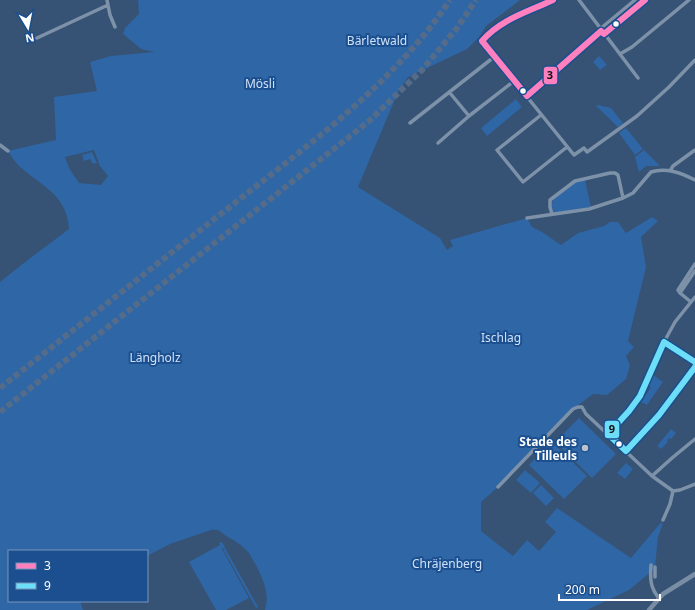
<svg xmlns="http://www.w3.org/2000/svg" width="695" height="610" viewBox="0 0 695 610" font-family="'Noto Sans',sans-serif">
	<rect width="100%" height="100%" fill="#365274"/>
	<!-- green -->
	<path fill="#2f66a5" fill-rule="evenodd" d="M138,0H520L486,26L479,37L467,49L408,77L398,92L358,187L440,238L447,250L453,246L450,240L527,218L532,227L542,232L561,245L578,233L604,226L610,222H618L626,233L652,217L658,221L641,237L646,267L628,341L634,347L626,356L630,365L626,379L607,395L593,394L573,409L498,487L481,502V531L513,556L527,540L539,551L556,532L545,522L557,508L631,558L663,520L661,524L663,523L658,537L655,567L652,571L629,590L587,610H265C270,593 263,580 256,565C253,561 251,555 248,552C242,545 235,541 228,537C220,533 221,529 211,530L170,544L147,556V551H9V601H80L83,610H0V282L29,259L69,229C67,194 41,186 19,166C15,162 11,156 8,151L56,140L54,97L97,91L90,62L111,56L154,52L141,49L123,34L125,28L139,14ZM94,150L100,166L108,176L101,185L79,183L69,168L65,157Z
		M599,56L607,65L600,70L593,62Z
		M516,99L522,107L487,136L481,128Z
		M598,105L611,108L623,123L618,127L596,106Z
		M626,128L643,149L635,155L619,133Z
		M644,150L660,166H646L639,172L635,157Z
		M92,152L97,163L93,164L90,159L84,161L82,155Z
		M585,180L591,207L559,212H554L551,205L554,199L575,182Z
		M652,374L663,382L647,405L641,402L651,387L648,385Z
		M579,418L616,454L592,478L555,442Z
		M671,429L676,433L671,439L669,438L667,441L668,442L661,449L657,446Z
		M552,442L587,476L564,499L529,465Z
		M626,463L633,469L625,479L617,473Z
		M525,470L540,483L531,493L516,480Z
		M541,485L554,498L546,506L533,493Z
		M222,542L225,547L222,549L249,598L226,610H216L189,562L220,545L219,543Z
		M225,548L258,607L256,608L223,549Z"/>
	<g fill="none" stroke-linecap="round" stroke-linejoin="round">
		<!-- highway-tunnel -->
		<path stroke="#546c89" stroke-width="6" stroke-dasharray="6 3" stroke-linecap="butt" d="M0,388C77,327 153,267 231,206C309,144 394,84 450,0
			M0,412L368,122L422,70L457,28L476,0"/>
		<!-- street -->
		<path stroke="#7d92a8" stroke-width="3.5" d="M107,0L110,15L115,27
			M553,0C530,12 498,19 482,41L574,155L584,148L587,152L637,116L669,87L695,60
			M579,0L638,78
			M600,29L635,0
			M604,34L645,0
			M37,38L108,5
			M620,54L632,47L689,0
			M450,93L469,116
			M527,96L601,31
			M541,115L497,150L523,182L567,147
			M410,123L494,57
			M438,143L469,116L514,81
			M0,145L8,151
			M670,171L673,166L695,150
			M552,214L550,207V200L575,181L610,173H615L618,175L623,198
			M527,218L589,209L623,198L633,193L651,172C666,167 681,173 695,180
			M680,293L678,290L695,264
			M691,302L680,293L695,271
			M664,342L695,362
			M608,434L631,409L641,396L658,353L675,322L695,297
			M626,451L659,415L695,367
			M652,476L672,458L695,439
			M498,487L573,409L578,407H582L586,414L652,476L673,491
			M673,491L680,490L695,484
			M663,520L670,504L673,491
			M651,565C650,578 650,588 659,598
			M655,577V567"/>
		<!-- secondary -->
		<path stroke="#798da4" stroke-width="4.5" d="M649,610L663,594L695,574"/>
		<defs>
			<path id="bus-1" d="M553,0C528,12 501,19 482,41L527,96L601,31L604,34L645,0"/>
			<path id="bus-2" d="M695,362L664,342L640,396L629,411L608,434L626,451L659,415L695,367"/>
		</defs>
		<!-- bus-1 casing -->
		<use href="#bus-1" stroke="#1b4f8f" stroke-width="9"/>
		<!-- bus-2 casing -->
		<use href="#bus-2" stroke="#1b4f8f" stroke-width="9"/>
		<!-- bus-1 -->
		<use href="#bus-1" stroke="#ff80bf" stroke-width="6"/>
		<!-- bus-2 -->
		<use href="#bus-2" stroke="#6ddef8" stroke-width="6"/>
	</g>
	<!-- markers -->
	<g fill="#fff" stroke="#1b4f8f" stroke-width="1.5">
		<circle cx="616" cy="24" r="3.5"/>
		<circle cx="523" cy="91" r="3.5"/>
		<circle cx="619" cy="444" r="3.5"/>
	</g>
	<circle fill="#b9c2ce" stroke="#1b4f8f" stroke-width="1.5" cx="585" cy="448" r="4"/>
	<g text-anchor="middle" dominant-baseline="central" stroke-width="4" stroke-linejoin="round" paint-order="stroke">
		<!-- park labels -->
		<g font-size="12" fill="#cfe3fa" stroke="#1b4f8f">
			<text x="377" y="40">Bärletwald</text>
			<text x="260" y="83">Mösli</text>
			<text x="501" y="337">Ischlag</text>
			<text x="155" y="357">Längholz</text>
			<text x="447" y="563">Chräjenberg</text>
		</g>
		<!-- poi labels -->
		<g font-size="12" font-weight="bold" fill="#fff" stroke="#1b4f8f" text-anchor="end">
			<text x="577" y="441">Stade des<tspan x="577" dy="14">Tilleuls</tspan></text>
		</g>
	</g>
	<g stroke="#1b4f8f" stroke-width="1.5">
		<rect x="543" y="66" width="15" height="19" rx="4" fill="#ff80bf"/>
		<rect x="604" y="420" width="16" height="19" rx="4" fill="#6ddef8"/>
	</g>
	<g font-size="11" text-anchor="middle" font-weight="bold" fill="#111">
		<text x="550" y="79">3</text>
		<text x="612" y="433">9</text>
	</g>
	<!-- legend -->
	<rect x="8" y="550" width="140" height="52" fill="#1b4f8f" stroke="#7695bc"/>
	<rect x="16" y="563" width="20" height="6" fill="#ff80bf" stroke="#7695bc"/>
	<text x="44" y="570" font-size="12" fill="#ffffff">3</text>
	<rect x="16" y="583" width="20" height="6" fill="#6ddef8" stroke="#7695bc"/>
	<text x="44" y="590" font-size="12" fill="#ffffff">9</text>
	<!-- north arrow -->
	<g transform="translate(28 28) rotate(170)" stroke="#1b4f8f" stroke-width="3" paint-order="stroke">
	<path d="M0-3L7 15L0 10L-7 15Z" fill="#ffffff"/>
	<text y="-6" font-size="11" font-weight="bold" text-anchor="middle" fill="#ffffff">N</text>
	</g>
	<!-- scale -->
	<path d="M559 594v6h101v-6" fill="none" stroke="#ffffff" stroke-width="2"/>
	<text x="565" y="594" font-size="12" fill="#ffffff" stroke="#1b4f8f" stroke-width="3" paint-order="stroke">200 m</text>
</svg>
